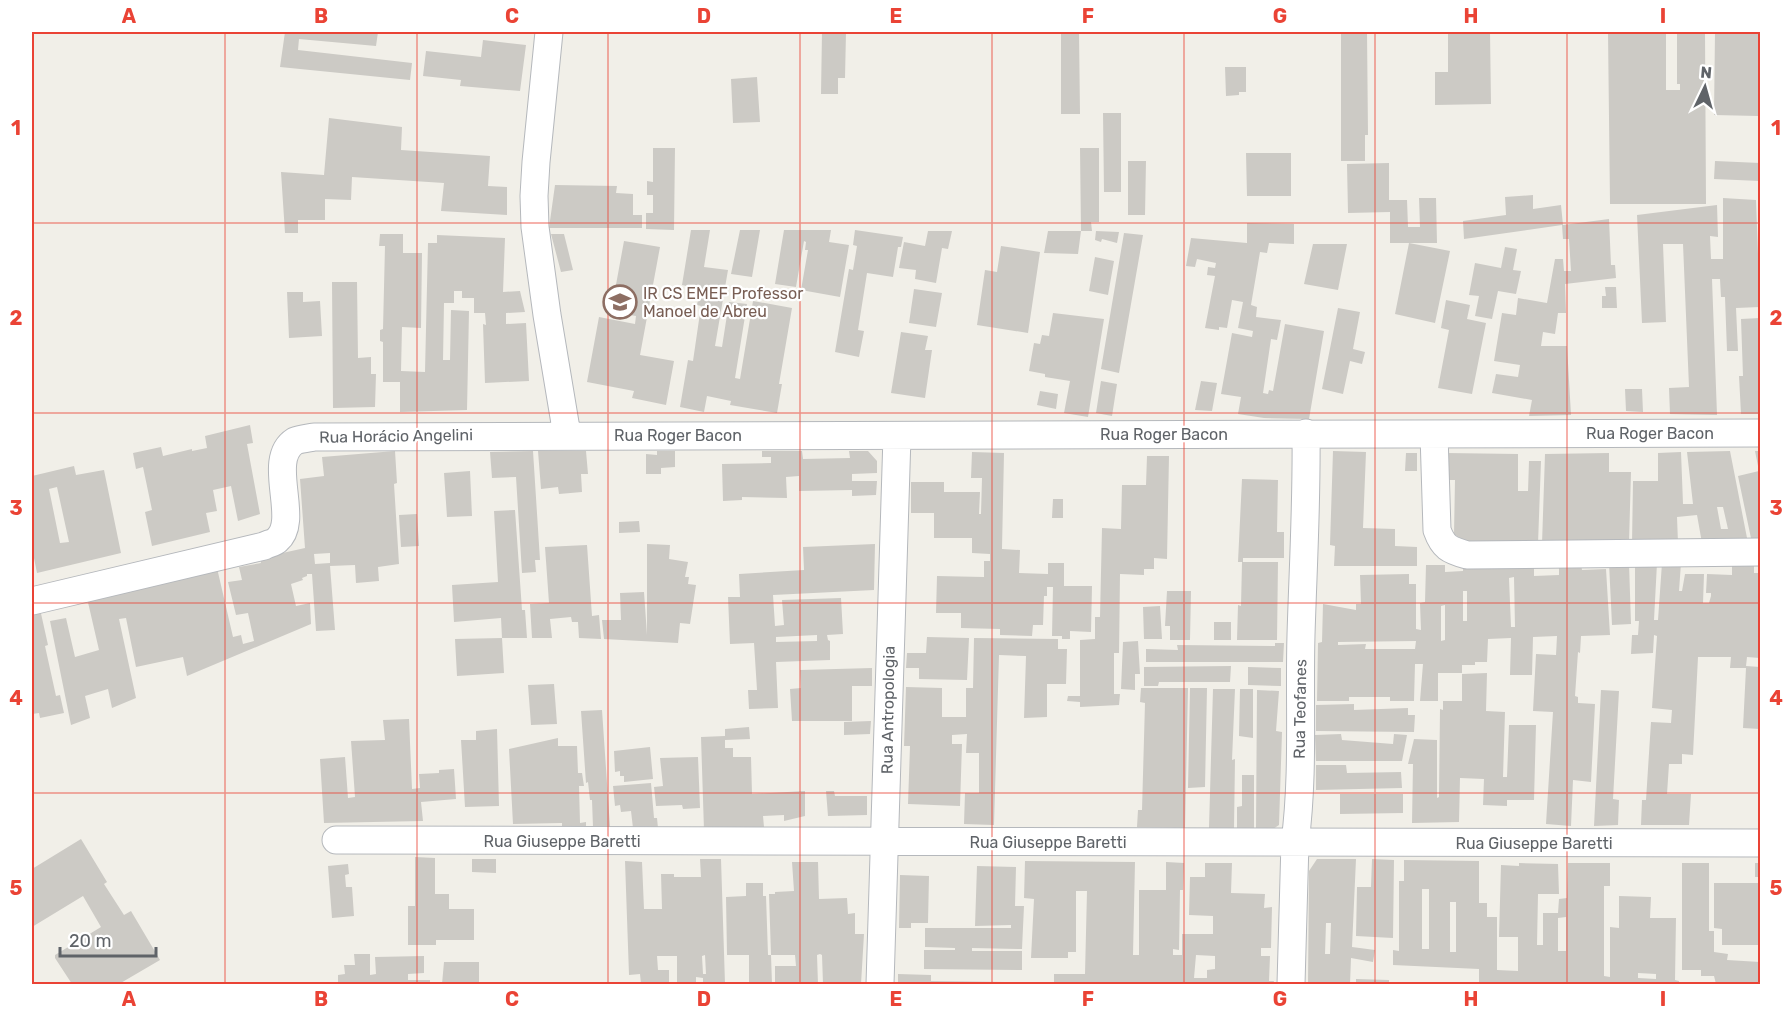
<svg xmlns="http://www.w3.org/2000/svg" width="1792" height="1016" viewBox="0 0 1792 1016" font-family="Rubik,sans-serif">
	<rect width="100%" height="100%" fill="#f1efe8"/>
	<!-- building -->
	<path fill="#cccac5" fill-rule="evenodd" d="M285,32H378L376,46L299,39L298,50L412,63L410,80L280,67Z
		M822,32H846L845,78H838V94H821Z
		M1061,32H1079L1080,114H1061Z
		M1341,32H1367L1368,135H1365V161H1341Z
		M1448,32H1490L1491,104L1435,105V72H1448Z
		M1608,32H1666V90H1680V84H1677V32H1705L1706,204H1610Z
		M1715,32H1760L1758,116L1714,115Z
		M483,40L526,45L520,91L460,86L461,80L423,76L426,51L481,57Z
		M1225,67H1246V92H1239V95L1226,96Z
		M757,77L760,122L733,123L731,79Z
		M1103,113H1121V192H1104Z
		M329,118L402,127L401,150L490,156L488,186L507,187V215L441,211L444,183L352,177L351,200L325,199V220H298V233H285L281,172L324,175Z
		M653,148H675L674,230L646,229V213H653V195H647V181L653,182Z
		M1080,148H1099V222H1091L1092,231H1081Z
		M1246,153H1291V196H1247Z
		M1128,161H1146L1145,215H1128Z
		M1715,161L1760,163V181L1714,179Z
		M1389,163V200H1407L1408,227H1420L1419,198H1436L1437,243H1390V212L1348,213L1347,164Z
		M555,185L617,186L616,193L633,194V215H642V228H549Z
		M1533,195V209L1561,205L1563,225L1609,219L1611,265H1615L1616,278L1565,284L1566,313H1558L1555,334L1543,332L1541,346H1567L1571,415L1529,416L1532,400L1492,393L1496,374L1518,377L1520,365L1494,361L1502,313L1516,315L1518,298L1547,303L1555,259H1563L1564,271H1571L1569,239H1563L1562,225L1464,239L1463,221L1506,215L1505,197Z
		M1723,198L1756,200L1760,307L1736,308L1738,351H1727L1725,297H1721L1720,279H1712L1717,415L1670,414L1669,388L1689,387L1683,244H1663L1666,322L1642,323L1637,215L1717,205L1718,237L1710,236L1711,259H1723Z
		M1247,223L1294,224V244L1269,243L1267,253L1260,252L1251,305L1257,307L1256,317L1281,320L1277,340L1271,339L1263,393L1268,394L1269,390L1273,391L1285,324L1324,331L1309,419L1264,418L1238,414L1241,397L1221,394L1232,333L1252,337L1253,331L1238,328L1243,302L1232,300L1227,328L1219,327V330L1205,328L1215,276L1207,275L1208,267L1215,268L1216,263L1197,259L1195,267L1186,266L1191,238L1247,243Z
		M691,230H710L704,267L728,270L715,346L722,347L729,302L747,304L735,378L740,379L753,301L792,308L779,384H782L777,413L730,405L731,401L707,396L704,412L680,407L688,360L693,361L701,306L697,305L700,289L682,285Z
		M740,230H760L752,277L731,274Z
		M784,230H831L829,242L849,245L840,297L801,290L808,250H805L806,242L804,241L796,287L775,284Z
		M855,230L903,237L901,247H898L893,277L867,273L858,330L864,331L859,357L835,352L849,269L853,270L857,246L853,245Z
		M928,231H952L948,249L942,248L936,283L915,279L916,270L899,268L904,242L925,246Z
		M1048,231H1081L1078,254L1044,253Z
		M1096,231L1119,232L1117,243L1102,239L1101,242L1095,240Z
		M1124,233L1143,235L1119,373L1101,369Z
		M380,234H403V253H422L421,328L402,327L401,371L425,372L428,243H437V235L505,238L503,292L520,291L525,312L506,313V324L526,323L529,381L485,383L483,324L486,325L485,313H474V298H462V291H454V303H444L443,360H450L451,310L469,311L467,410L400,412V382H383V342L380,341V330L383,329L385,246H379Z
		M551,234H564L573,270L561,272Z
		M624,241L660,247L640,355L674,361L666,405L632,398L634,391L587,382L599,317L635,324L636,316L611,312Z
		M1409,243L1450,251L1435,323L1395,314Z
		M1313,244H1347L1338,290L1304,284Z
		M1001,246L1040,252L1028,333L977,325L985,270L997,272Z
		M1505,247L1517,249L1513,270L1521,271L1516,294L1498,291L1492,319L1475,316L1479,296L1469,295L1475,263L1501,268Z
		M1095,257L1114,261L1108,295L1089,291Z
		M332,282H357L358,358L371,357V374H376L375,407L333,408Z
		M1605,287H1616L1617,308H1602V296H1606Z
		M914,289L942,293L936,327L909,323Z
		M287,292H303V302L320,301L322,336L289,338Z
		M1446,300L1470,305L1467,319L1486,323L1472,394L1438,388L1449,330L1441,328Z
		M1338,308L1360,312L1353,349L1365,352L1362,364L1350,361L1343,394L1322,389Z
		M1053,313L1104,319L1088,417L1064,413L1070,381L1045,377V374L1029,371L1034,343L1040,344L1042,335L1049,336Z
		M1760,318V414H1741L1739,376H1743L1741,319Z
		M901,332L928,336L925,350H932L925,398L891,393Z
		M1101,381L1117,384L1112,416L1096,413Z
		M1201,381L1217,383L1212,411L1195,410Z
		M1625,389H1642L1643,412L1626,411Z
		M1040,391L1058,394L1056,409L1037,405Z
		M250,425L253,443L247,444L260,514L238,521L231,486L213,490L217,511L206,513L210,532L152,546L145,512L152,510L143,467L136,469L133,453L161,447L163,456L192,449V451L207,448L205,436Z
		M395,451L397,483L394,484L399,564L378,567L379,581L356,583L355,565L330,566L335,630L316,631L312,574H307V576L302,578L303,580L291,584L296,606L310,603L311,624L187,676L183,657L136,667L126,618L119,619L136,698L112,708L108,689L85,696L90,718L71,725L50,621L66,618L75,657L99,650L87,598L217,568L233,637L241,635L243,644L254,641L248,613L236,615L228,582L242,580L239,567L261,563L260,558L305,548L300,479L324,476L322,457ZM330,553V563L315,564L314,554Z
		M533,451L540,560H535L536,572L522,573L516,477L492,478L490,452Z
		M538,451H586L588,474H581L582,492L559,494L558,487L541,489Z
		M657,451H675V467L661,468V474H646V454L657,455Z
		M762,451H802L803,459L850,458L849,451H868L877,461V473L852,474V481H877L876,495L852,496V490L799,491V476L786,477L787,498L742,497V500L723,501L722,464L771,463V457H762Z
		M1333,451L1366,452L1363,528L1395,529V546L1417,547V566H1334L1335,546L1330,545Z
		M1730,451L1748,543H1702L1697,515L1677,517L1678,543L1632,544L1633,481H1658V453L1681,452L1683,504H1693L1687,452ZM1717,507H1723L1728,529H1721Z
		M1755,451H1760V542L1752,543L1738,476L1759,471Z
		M972,452L1004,453L1002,549L1020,550L1019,573L1048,574V563H1064V586H1092L1091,632L1070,631V639H1062V636H1052L1053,587H1047V596H1044L1043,625H1033L1032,636L1000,635V629L961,628V613H936L937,576L984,577V561H990V554L972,553V538H934V513H911V482H944V492H980L979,514H981L982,478H971Z
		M1406,453H1417V471H1405Z
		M1446,453L1518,454V491H1528L1529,461H1541L1538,544L1471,545L1454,534L1455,480H1446Z
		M1609,453V472H1631L1629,543L1542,544L1545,454Z
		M1147,456H1169L1167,559L1154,558V569H1144V575L1120,574L1119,653H1114V694H1120L1119,705L1080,707V702L1067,701L1068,696H1080V640L1095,639V617H1100L1102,528L1121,529L1122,485H1146Z
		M74,466L76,475L104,470L121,553L37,573L32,548V476ZM57,487L69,542L60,543L49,489Z
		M470,471L472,516L447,517L444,473Z
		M1242,479L1278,480L1277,532H1284V558H1243V562H1278L1277,640H1237L1238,605L1241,606L1242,562H1238Z
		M1053,499H1063V518H1052Z
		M515,510L522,610H525L527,638H502L501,618L454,622L452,585L498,582L494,511Z
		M417,514L419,546L401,547L399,515Z
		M639,521L640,532L619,533V522Z
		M647,544L670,545L669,559L688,562L685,577H689L688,584L696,585L690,624L680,623L678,643L604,639L602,620H621L620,593L644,592L647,635Z
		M875,544L874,590L773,595L775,626L784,625L782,600L841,598L843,634L827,635L828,640L830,641V660L776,662L778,708L749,709L748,690H757L754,643L730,644L728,597H740L739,574L804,570L803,547ZM817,635V641L776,642V637Z
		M587,545L592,616L599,615L601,639L579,638L578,622H572L571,617L550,619L552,638H532L530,604L549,603L545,547Z
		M1609,563H1629L1631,624L1612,625Z
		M1635,563H1657L1654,620H1658L1662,563H1681L1679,591H1682L1685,574H1704L1703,603H1709L1711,596V593H1706L1707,574L1732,575V564L1754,563V573H1760V658L1747,657L1746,666L1760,667V729L1743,728L1746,668H1730L1731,657H1698L1693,755L1682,754V764H1669L1667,794H1691L1689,825H1641L1642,800H1646L1651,722L1671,723L1672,710L1652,708L1657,636L1654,635L1653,653L1631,654L1632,635H1638L1639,621H1635Z
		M1534,564V576L1559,575V564H1581L1582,570L1606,569L1610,635L1581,636L1580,653L1578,652L1575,696L1578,697V703L1595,704L1591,782L1573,780L1571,826L1546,824L1553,712L1533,711L1536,654L1556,655L1557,636L1533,637L1532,675H1510L1511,638L1488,639L1487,662H1475V665H1462V673H1438V701H1420L1423,664H1415L1414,701H1390V697H1349V701H1317L1318,643L1322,642L1323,604L1356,610V604H1361L1360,575L1409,574V584H1416V629L1421,630L1420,603L1425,602L1426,565H1445V572L1463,571V565ZM1514,577L1515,627H1511L1509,578ZM1463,591H1467V621H1463ZM1445,605V640L1441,641V606ZM1416,641L1415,649H1365L1366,644L1338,645V642Z
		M1167,591H1191L1190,640H1170V626H1165Z
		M1160,606L1162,639H1144L1143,607Z
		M40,609L48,645L45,646L56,696L60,695L64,713L40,718L39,713L32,714V611Z
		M1214,622H1231V640H1214Z
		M927,637L969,638L967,680L919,679V668H906L907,653H926Z
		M502,638L504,673L457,676L455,639Z
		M974,638L1058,639V649H1067L1066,684H1047V717L1024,718L1026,656L999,655L994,825L964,824L965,793H979V753H966L967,734L952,735V744H962L960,806L908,804L910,746H904L906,687L942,688V717H966V688H973Z
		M1138,641L1140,674H1135V690L1121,689L1123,642Z
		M1275,643H1284L1283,662H1146V649L1178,650L1177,645L1275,646Z
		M1231,666L1230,682H1159L1158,686H1144V667Z
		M1248,667L1281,668V686L1248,685Z
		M872,668V686H852V721H792L790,689L801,688L800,670Z
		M1487,673L1486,711L1505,712L1503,777H1507L1509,725H1536L1534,800H1507V806L1483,805L1484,779L1460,778L1459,822L1412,823L1413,764H1408L1414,739L1437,740V798L1439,797L1440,709L1443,710V701H1462V674Z
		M554,684L557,724L531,725L528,685Z
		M1141,688H1188L1185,828L1137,827L1138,810H1142L1145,703L1140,702Z
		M1190,688H1207L1205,787L1188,788Z
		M1213,689H1235L1232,760L1235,759L1234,829L1209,828Z
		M1240,689H1253V738L1239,736Z
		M1257,690L1279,691L1276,731L1282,732L1279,825L1273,829H1256Z
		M1601,690L1619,691L1613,799L1619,800L1618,825L1594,826Z
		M1354,704V710L1408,708V715H1415L1414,732L1316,731V705Z
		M602,710L610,827H593L592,800H590L588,782L586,783L581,711Z
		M409,719L412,789L420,788L419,774L439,773V770L454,769L456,799L421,802L423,821L324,823L320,759L345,757L348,798L355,797L351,741L385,740L383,720Z
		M871,721L870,734L844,735V722Z
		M749,727L750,739L725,740V748H733V757H751L752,794L805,791V816L784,821V815L763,816L764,827L704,830L701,737L725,736V729Z
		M497,729L499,806L465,807L461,740H476V731Z
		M1341,734L1342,740L1393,744L1394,734L1407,735L1402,761H1316L1315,735Z
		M558,738V746H577L578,773H582L584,786H579L580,823L586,822V827L562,826V823L513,824L509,749Z
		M650,747L653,779L624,782V776H620V771L615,772L614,751Z
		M698,757L700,808L683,809L682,805L656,806L654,787L663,786L660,758Z
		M1316,765H1346L1347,773L1401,772L1402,788L1316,790Z
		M1242,775H1254V830L1237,829V807L1242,806Z
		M651,783L654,818H657L658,828H633L631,811L621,812L620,805L615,806L613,786Z
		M826,791H834L835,796H867V815L828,816Z
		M1340,794H1403V813L1340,814Z
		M81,839L107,882L104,884L124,915L131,911L160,960L119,984H72L55,958V955L101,927L83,896L32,927V869Z
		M415,857L435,858V894H449V909H474V940H436V945H408V906H415Z
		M472,859H496V873L472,872Z
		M700,859H721L725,984H703V978L696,977V984H677V956H657L658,970H669V984H641L640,974L629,975L625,861L642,862L644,909H662L661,874H674V877H701ZM705,955L706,974H703L702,956Z
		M1317,859H1356L1352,947L1375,950L1373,962L1351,958L1350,984H1308L1309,871ZM1326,923H1331L1330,954H1325Z
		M1372,859L1394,860L1393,938L1356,936L1357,887H1371Z
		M1404,860L1479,861V903H1487V917H1497V970L1518,971V937H1499L1501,865L1519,866V863L1558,864L1559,894H1538L1537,945H1543V913H1558L1559,899L1567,898L1568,863H1610V886H1604V976L1610,977V927L1619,928V896L1651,897L1650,918H1676L1675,980L1679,981V984H1479V969L1393,965V950L1399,951V881H1404ZM1422,889H1429V949H1422ZM1450,902H1456V952H1450ZM1566,917V951H1558V918ZM1638,973L1656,974V979L1638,978Z
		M1025,861L1135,862L1133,955H1139V890H1166V862L1184,863L1183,890H1180L1179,950L1173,949V955H1182V934H1213V916L1189,915L1190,877H1205V863H1232L1231,893L1265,894L1264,908L1272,907L1271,948H1261V956H1270L1269,981H1274L1273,984H1054V974H1085L1087,891H1076V952H1068V958H1031L1034,899L1024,898ZM1196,955L1215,956V969L1207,970V978H1194Z
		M792,862H818L819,899L847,898L848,914L855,913V934H864L861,984H823L822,955L820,954L817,955L818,984H775V966H796L795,955H771L772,984H749V955H727L726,897L746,896V883H763V896H766L768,955H771L769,894H775V892L794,891Z
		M1682,863H1709V931H1714V952L1728,954L1727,960L1760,962V984H1716L1714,976H1701V970H1682Z
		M1755,863H1760V877H1755Z
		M348,864L349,874L345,875L346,887H352L354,916L332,918L328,866Z
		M977,866L1016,867L1015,906H1024L1022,949L972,948V951H1022V970L924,969V950H955V948L925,947V928H1011V925L975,926Z
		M900,875L929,876L928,923H911V928H899Z
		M1714,883H1760V945H1722V929L1714,928Z
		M354,954H370V975L376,974L375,957L424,956V973L408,974V980H430V984H338V975L345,974L344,965H355Z
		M444,962H479V984H442Z
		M898,974L931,975V981L1005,982V984H898Z
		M1356,979L1389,980V984H1356Z"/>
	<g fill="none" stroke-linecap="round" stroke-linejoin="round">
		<defs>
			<path id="street" d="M549,32L536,162L534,196L535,227L547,315L567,435
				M1434,434L1437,530C1443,547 1449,550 1467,555L1760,552
				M32,601L264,546C267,544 274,543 277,540C301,520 265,460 295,441C300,439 309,438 314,437L1760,433
				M336,840L1760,843
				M880,984L897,436
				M1291,984L1295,842C1304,774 1299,704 1301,635C1303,568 1307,501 1306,433"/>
		</defs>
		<!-- street casing -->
		<use href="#street" stroke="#b5b8bc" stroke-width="29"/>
		<!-- street -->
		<use href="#street" stroke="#fff" stroke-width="27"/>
	</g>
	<!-- grid -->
	<path fill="none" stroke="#ea4335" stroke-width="1.5" stroke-opacity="0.55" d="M225,32V984M417,32V984M608,32V984M800,32V984M992,32V984M1184,32V984M1375,32V984M1567,32V984M32,223H1760M32,413H1760M32,603H1760M32,793H1760"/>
	<!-- icons -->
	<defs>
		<symbol id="school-ring" viewBox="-11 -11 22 22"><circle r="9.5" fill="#fff" stroke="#8d6e63" stroke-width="1.5"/><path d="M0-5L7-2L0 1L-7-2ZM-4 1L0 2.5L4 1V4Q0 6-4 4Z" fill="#8d6e63"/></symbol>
	</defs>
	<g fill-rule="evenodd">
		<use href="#school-ring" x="601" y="283" width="38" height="38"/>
	</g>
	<g text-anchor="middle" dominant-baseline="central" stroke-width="4.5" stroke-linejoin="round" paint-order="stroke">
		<!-- education labels -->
		<g font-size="16" fill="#785e54" stroke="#fff" text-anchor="start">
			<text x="643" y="293">IR CS EMEF Professor<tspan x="643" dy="18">Manoel de Abreu</tspan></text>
		</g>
		<!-- street labels -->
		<g font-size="16" fill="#5f6368" stroke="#fff">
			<text x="1650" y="433">Rua Roger Bacon</text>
			<text x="1164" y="434">Rua Roger Bacon</text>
			<text x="678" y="435">Rua Roger Bacon</text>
			<text transform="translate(396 436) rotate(-1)">Rua Horácio Angelini</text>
			<text transform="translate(1300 709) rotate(-89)">Rua Teofanes</text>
			<text transform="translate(888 710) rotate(-89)">Rua Antropologia</text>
			<text x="562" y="841">Rua Giuseppe Baretti</text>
			<text x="1048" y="842">Rua Giuseppe Baretti</text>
			<text x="1534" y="843">Rua Giuseppe Baretti</text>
		</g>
	</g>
	<!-- border -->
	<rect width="1792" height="1016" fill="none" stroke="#ffffff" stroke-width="66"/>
	<!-- north arrow -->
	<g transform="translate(1705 87) rotate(5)" stroke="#ffffff" stroke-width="4.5" paint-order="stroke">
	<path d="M0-4.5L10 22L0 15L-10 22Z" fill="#5f6368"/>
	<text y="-9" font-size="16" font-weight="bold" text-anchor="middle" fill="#5f6368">N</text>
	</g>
	<!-- scale -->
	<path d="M60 947v9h96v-9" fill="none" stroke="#5f6368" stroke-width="3"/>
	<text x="69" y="947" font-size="18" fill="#5f6368" stroke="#ffffff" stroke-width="4.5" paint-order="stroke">20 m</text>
	<rect x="33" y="33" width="1726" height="950" fill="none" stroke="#ea4335" stroke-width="2"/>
	<g font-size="20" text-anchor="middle" font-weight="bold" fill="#ea4335">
		<text x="129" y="23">A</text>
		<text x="321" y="23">B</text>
		<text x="512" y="23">C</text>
		<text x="704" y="23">D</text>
		<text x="896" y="23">E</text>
		<text x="1088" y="23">F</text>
		<text x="1280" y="23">G</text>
		<text x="1471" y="23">H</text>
		<text x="1663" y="23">I</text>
		<text x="16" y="135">1</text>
		<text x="1776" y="135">1</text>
		<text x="16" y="325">2</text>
		<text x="1776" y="325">2</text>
		<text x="16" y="515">3</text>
		<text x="1776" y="515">3</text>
		<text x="16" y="705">4</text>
		<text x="1776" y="705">4</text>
		<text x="16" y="895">5</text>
		<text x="1776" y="895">5</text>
		<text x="129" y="1006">A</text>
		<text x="321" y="1006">B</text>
		<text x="512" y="1006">C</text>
		<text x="704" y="1006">D</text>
		<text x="896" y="1006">E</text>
		<text x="1088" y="1006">F</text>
		<text x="1280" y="1006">G</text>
		<text x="1471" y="1006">H</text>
		<text x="1663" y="1006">I</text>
	</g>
</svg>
